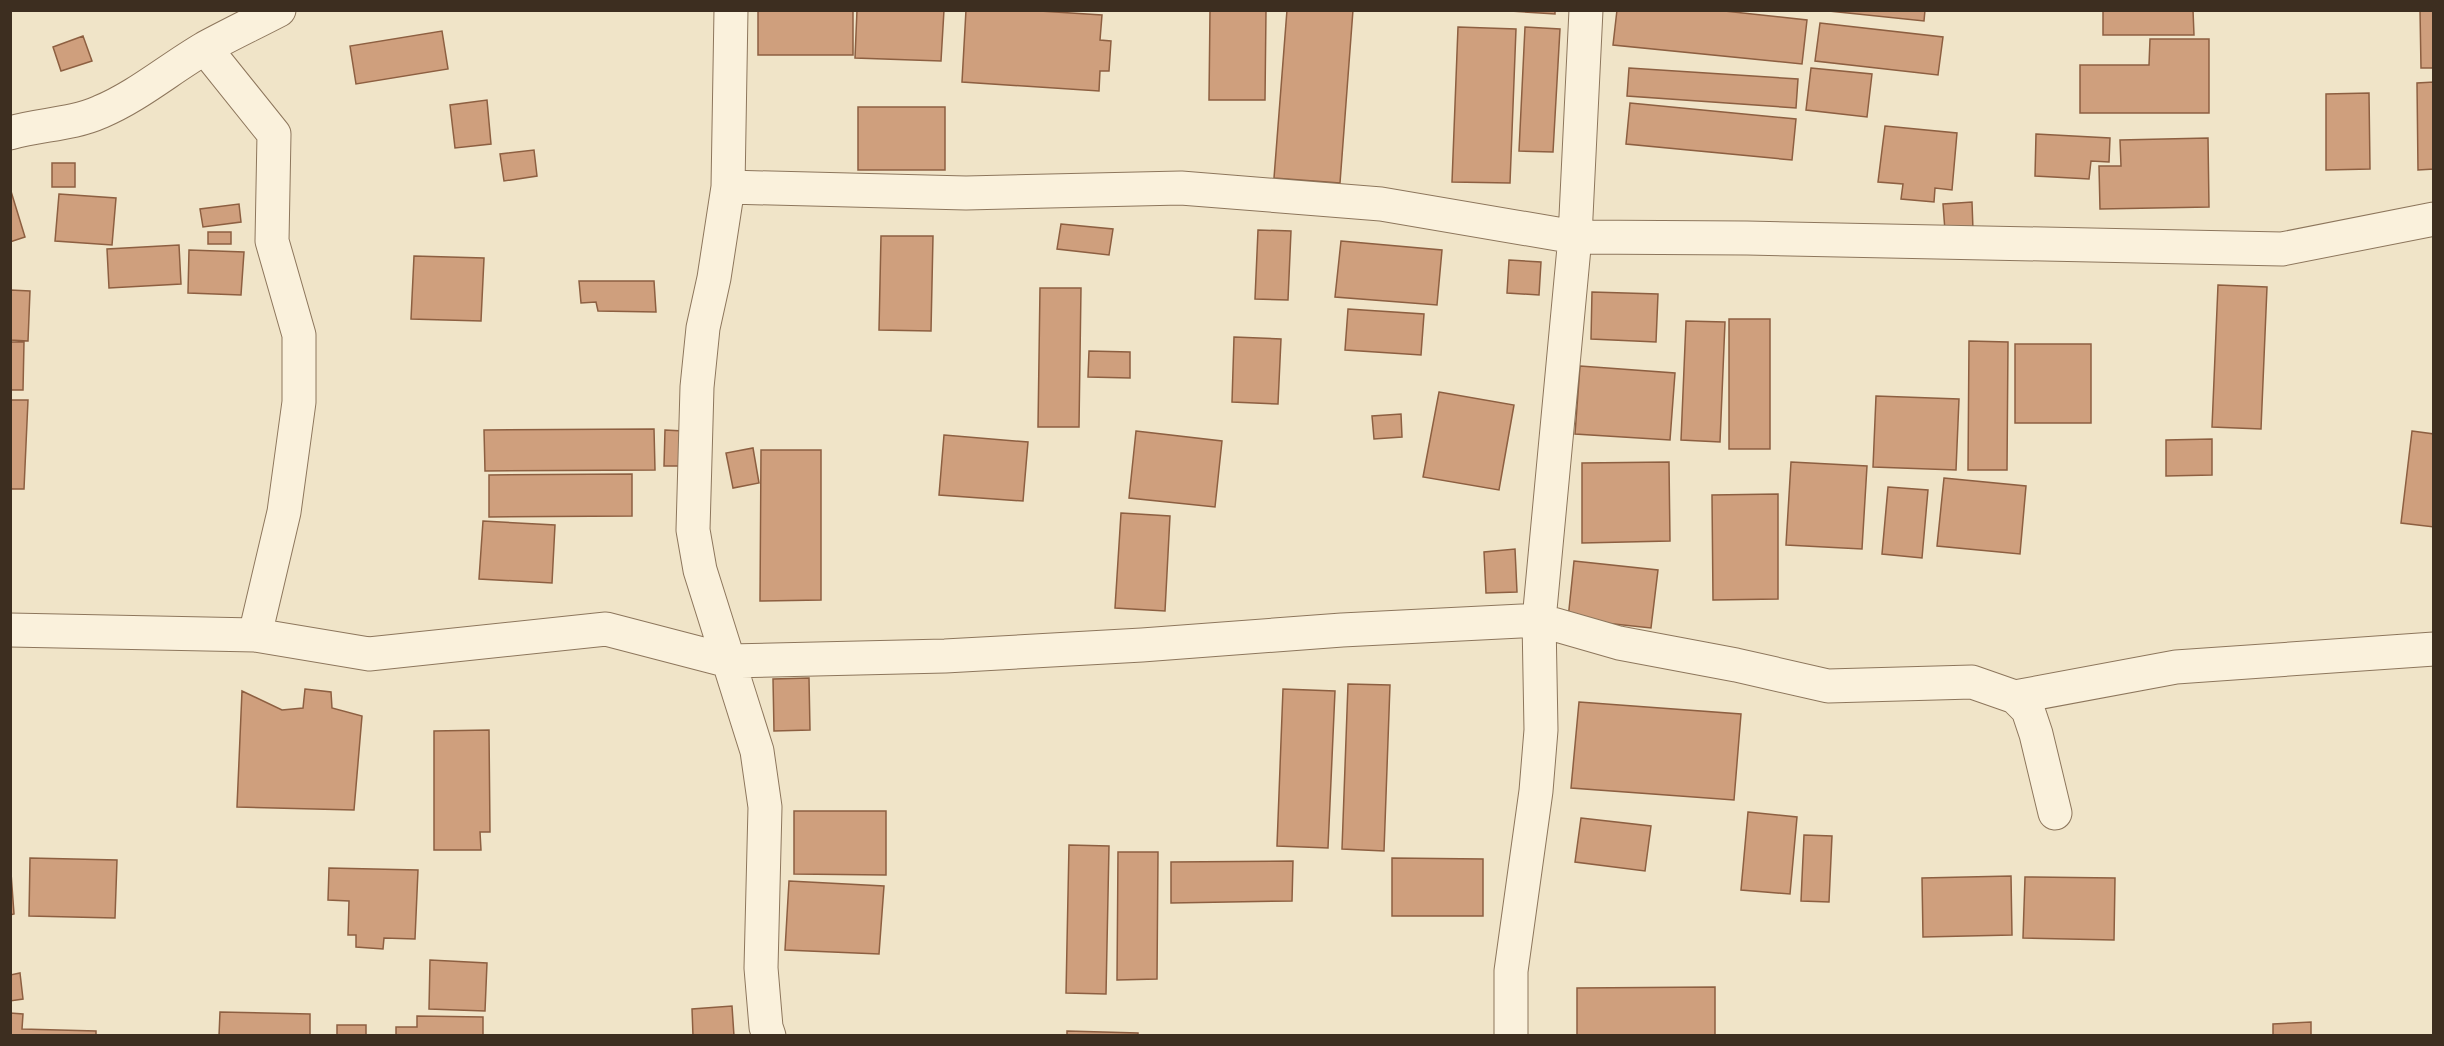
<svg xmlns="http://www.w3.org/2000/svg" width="2444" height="1046" viewBox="0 0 2444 1046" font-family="'Source Serif 4',serif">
	<rect width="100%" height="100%" fill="#f0e4c8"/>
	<!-- building -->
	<path fill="#cf9f7d" stroke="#8d5f41" stroke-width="1.5" d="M758,10H853V55H758Z
		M857,10H944L941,61L855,58Z
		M966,10H1024L1102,15L1100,40L1111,41L1109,71H1100L1099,91L962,82Z
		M1210,10H1266L1265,100H1209Z
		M1287,10H1353L1340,183L1274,178Z
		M1494,10H1555V14Z
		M1617,10H1715L1807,20L1802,64L1613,45Z
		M1819,10H1925L1924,21Z
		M2103,10H2193L2194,35H2103Z
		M2420,10H2434V68H2421Z
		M1820,23L1943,37L1938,75L1815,61Z
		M1458,27L1516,29L1510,183L1452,182Z
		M1525,27L1560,29L1553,152L1519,151Z
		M442,31L448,69L356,84L350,46Z
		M83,36L92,61L61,71L53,47Z
		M2150,39H2209V113H2080V65H2149Z
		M1629,68L1798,79L1796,108L1627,96Z
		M1811,68L1872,74L1867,117L1806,110Z
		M2434,82V169L2418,170L2417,83Z
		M2369,93L2370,169L2326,170V94Z
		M487,100L491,144L455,148L450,105Z
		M1630,103L1796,119L1792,160L1626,144Z
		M858,107H945V170H858Z
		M1885,126L1957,133L1952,190L1935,188L1934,202L1901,199L1903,184L1878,182Z
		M2036,134L2110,138L2109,162L2091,161L2089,179L2035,176Z
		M2208,138L2209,207L2100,209L2099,166H2121L2120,140Z
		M534,150L537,176L504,181L500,154Z
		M52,163H75V187H52Z
		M10,188L25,237L10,242Z
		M59,194L116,198L112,245L55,241Z
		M1972,202L1973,230L1945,231L1943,204Z
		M239,204L241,222L203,227L200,209Z
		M1061,224L1113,229L1109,255L1057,249Z
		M1258,230L1291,231L1288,300L1255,299Z
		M208,232H231V244H208Z
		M881,236H933L931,331L879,330Z
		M1341,241L1442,250L1437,305L1335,297Z
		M179,245L181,284L109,288L107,249Z
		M189,250L244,252L241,295L188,293Z
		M414,256L484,258L481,321L411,319Z
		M1509,260L1541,262L1539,295L1507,293Z
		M579,281H654L656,312L598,311L596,302L581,303Z
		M2218,285L2267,287L2261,429L2212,427Z
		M1040,288H1081L1079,427H1038Z
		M10,290L30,291L28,341L10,340Z
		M1592,292L1658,294L1656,342L1591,339Z
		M1348,309L1424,314L1421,355L1345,350Z
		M1729,319H1770V449H1729Z
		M1686,321L1725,322L1720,442L1681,440Z
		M1234,337L1281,339L1278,404L1232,402Z
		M1969,341L2008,342L2007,470H1968Z
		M10,342H24L23,390H10Z
		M2015,344H2091V423H2015Z
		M1089,351L1130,352V378L1088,377Z
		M1580,366L1675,373L1670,440L1575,434Z
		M1439,392L1514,405L1499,490L1423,477Z
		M1876,396L1959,399L1956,470L1873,467Z
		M10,400H28L24,489H10Z
		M1401,414L1402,437L1374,439L1372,416Z
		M654,429L655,470L485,471L484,430Z
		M665,430L683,431L682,466H664Z
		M1136,431L1222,441L1215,507L1129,498Z
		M2412,431L2434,434V527L2401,523Z
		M944,435L1028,442L1023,501L939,495Z
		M2212,439V475L2166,476V440Z
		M753,448L759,483L733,488L726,453Z
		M761,450H821V600L760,601Z
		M1669,462L1670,541L1582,543V463Z
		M1791,462L1867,466L1862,549L1786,545Z
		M632,474V516L489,517V475Z
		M1944,478L2026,486L2020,554L1937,546Z
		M1888,487L1928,490L1922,558L1882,554Z
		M1778,494V599L1713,600L1712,495Z
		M1121,513L1170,516L1165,611L1115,608Z
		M483,521L555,525L552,583L479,579Z
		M1515,549L1517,592L1486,593L1484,552Z
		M1574,561L1658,570L1651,628L1568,619Z
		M809,678L810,730L774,731L773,679Z
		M1348,684L1390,685L1384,851L1342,849Z
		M305,689L331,692L332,708L362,716L354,810L237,807L242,691L282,710L303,708Z
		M1283,689L1335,691L1328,848L1277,846Z
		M1579,702L1741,714L1734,800L1571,788Z
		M489,730L490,832H480L481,850H434V731Z
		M794,811H886V875L794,874Z
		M1748,812L1797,817L1790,894L1741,890Z
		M1581,818L1651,826L1645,871L1575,862Z
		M1804,835L1832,836L1829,902L1801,901Z
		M1069,845L1109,846L1106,994L1066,993Z
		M1118,852H1158L1157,979L1117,980Z
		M30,858L117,860L115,918L29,916Z
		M1392,858L1483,859V916H1392Z
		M10,859L14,914L10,915Z
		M1293,861L1292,901L1171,903V862Z
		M329,868L418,870L415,939L384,938L383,949L356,947V935H348L349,901L328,900Z
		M2011,876L2012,935L1923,937L1922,878Z
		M2025,877L2115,878L2114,940L2023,938Z
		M789,881L884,886L879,954L785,950Z
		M430,960L487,963L485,1011L429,1009Z
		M20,973L23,999L10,1001V975Z
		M1715,987V1036H1577V988Z
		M732,1006L734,1036H693L692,1009Z
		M220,1012L310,1014V1036H219Z
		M10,1013L23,1014L22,1029L96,1031V1036H10Z
		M417,1016L483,1017V1036H396V1027H417Z
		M2311,1022V1036H2273V1024Z
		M337,1025H366V1036H337Z
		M1067,1031L1138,1033V1036H1067Z"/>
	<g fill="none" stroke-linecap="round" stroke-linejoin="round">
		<defs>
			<path id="minor" d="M731,10L728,187L714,278L703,328L697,387L693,530L700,570L757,751L765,807L761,968L766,1027L769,1036
				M205,48L274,134L272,241L299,335V402L284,512L255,635
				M10,133C40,124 71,125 100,112C138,96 169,69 205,48C229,35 254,23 279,10
				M728,187L966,193L1181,188L1381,204L1575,237L1747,238L2282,249L2434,219
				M10,630L255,635L369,654L606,629L729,661L945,656L1142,645L1342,630L1539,620L1619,643L1736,665L1828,686L1972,682L2015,697L2028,710L2036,734L2055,813
				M2015,697L2176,667L2434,649
				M1511,1036V971L1536,791L1541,730L1539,620L1575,237L1586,10"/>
		</defs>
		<!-- minor casing -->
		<use href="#minor" stroke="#8d765c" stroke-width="35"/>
		<!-- minor -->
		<use href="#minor" stroke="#faf1dc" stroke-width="33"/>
	</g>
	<!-- border -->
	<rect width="2444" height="1046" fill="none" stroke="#3d2e20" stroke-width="24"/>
</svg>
